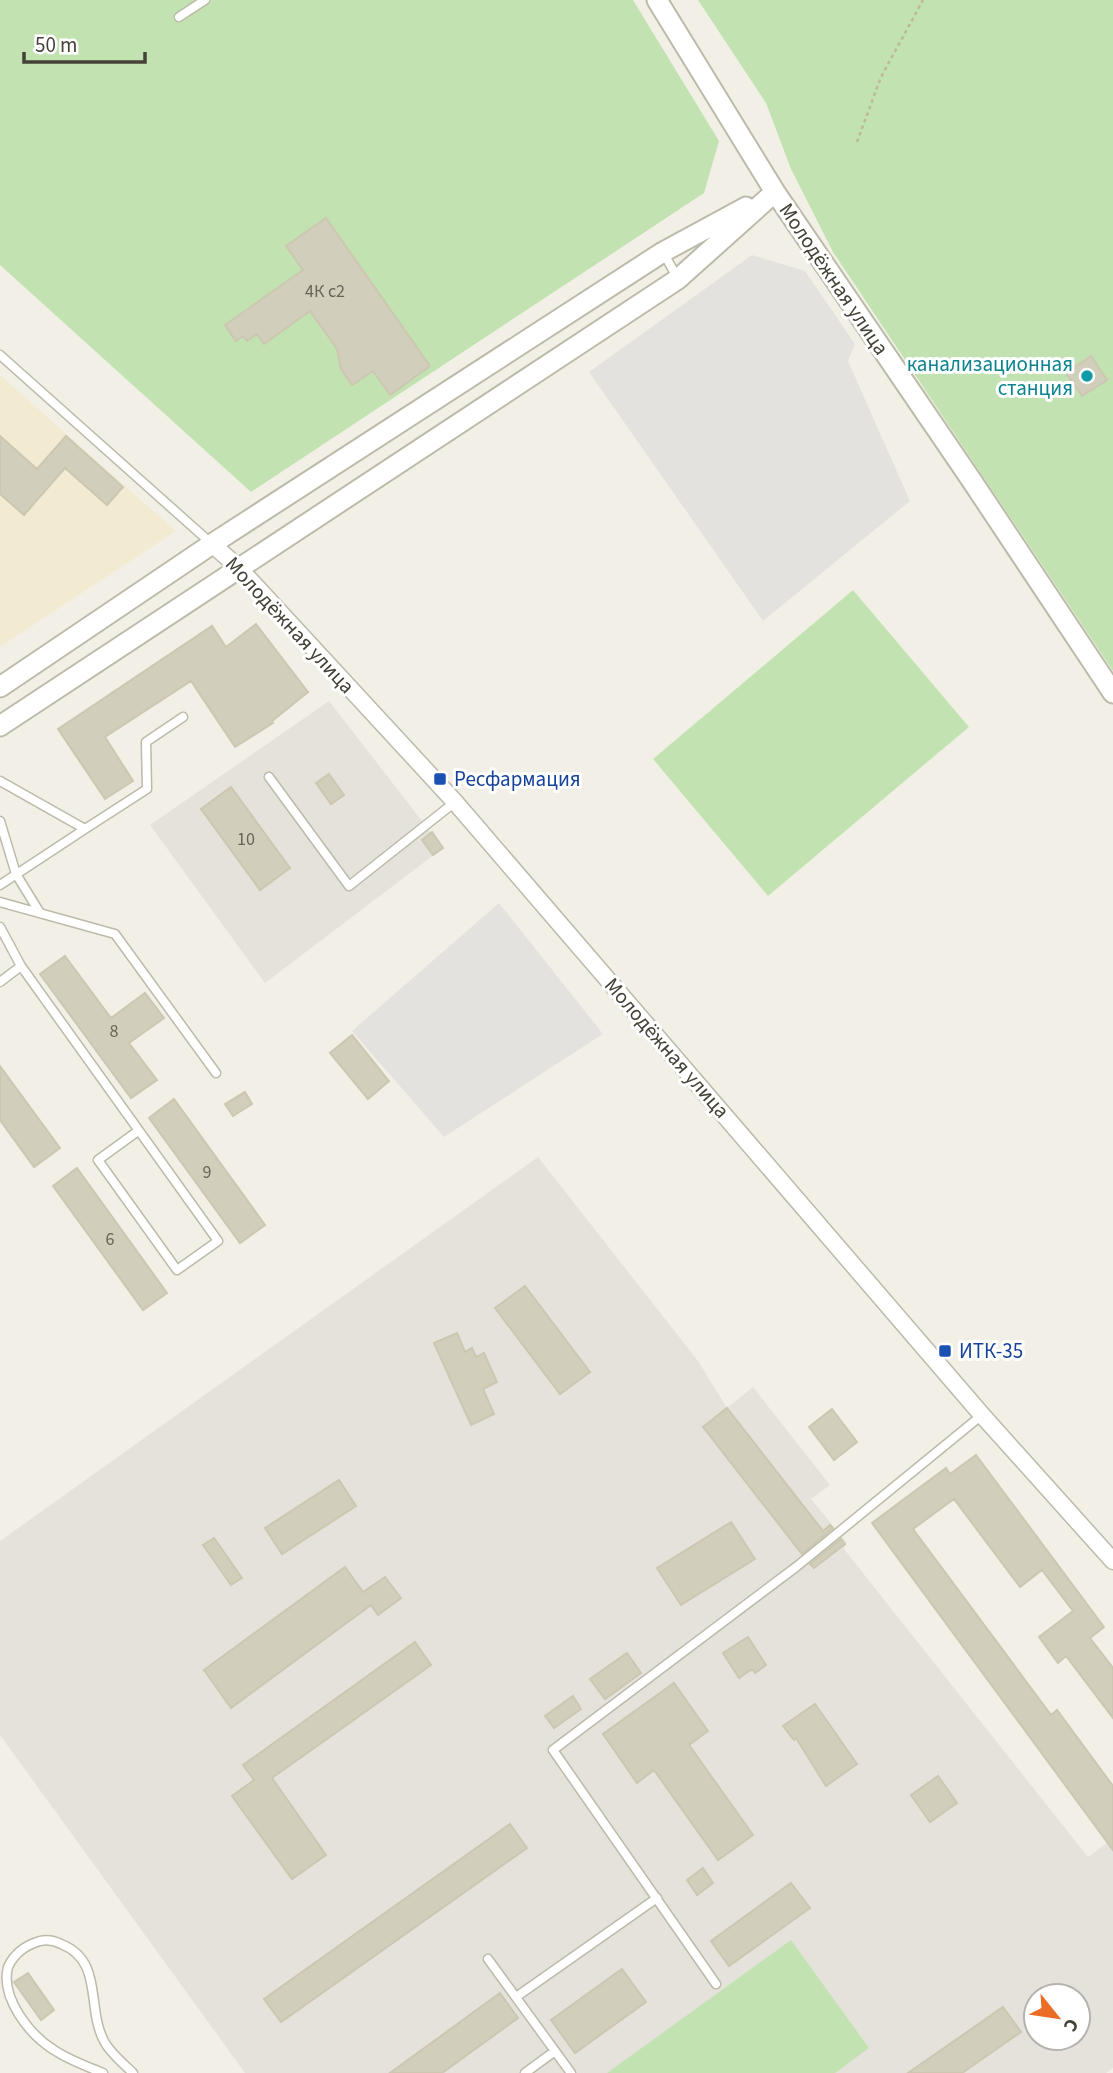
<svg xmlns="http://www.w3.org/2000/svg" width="1113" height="2073" viewBox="0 0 1113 2073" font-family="'Source Sans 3',sans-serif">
	<rect width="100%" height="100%" fill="#f2f0e6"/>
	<!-- commercial -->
	<path fill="#f2ebd2" d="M0,375L176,531L0,647Z"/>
	<!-- industrial -->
	<path fill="#e4e2db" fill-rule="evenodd" d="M329,701L443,848L265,983L150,825Z
		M538,1157L698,1361L727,1408L753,1387L830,1485L811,1499L847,1543L844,1549L1088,1857L1107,1843L1098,1829L1113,1819V2068L1106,2073H245L0,1735V1541ZM1036,1996H1078V2038H1036Z"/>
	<!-- green -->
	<path fill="#c2e3b1" d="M0,0H633L719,141L704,193L251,492L0,265Z
		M698,0H1113V671L833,252L791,169L766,103Z
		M853,590L969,727L768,896L653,759Z
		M791,1940L869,2048L835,2073H607Z"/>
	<!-- parking -->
	<path fill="#e3e2de" d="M752,255L805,271L855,344L848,361L910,501L763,621L589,372Z
		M499,903L603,1034L444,1137L352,1031Z"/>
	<!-- building -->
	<path fill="#d2cebc" stroke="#ccc7b0" stroke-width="2" d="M326,218L430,366L390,395L373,371L352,385L341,369L337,349L310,311L264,344L257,334L247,341L243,336L236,341L225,325L303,270L286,246Z
		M1091,356L1107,380L1082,396L1066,373Z
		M0,436L37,469L66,436L123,487L107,505L65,468L24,515L0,494Z
		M256,624L308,692L272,721L273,723L235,747L191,681L105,737L133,781L105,799L58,729L212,626L226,647Z
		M329,774L344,795L331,804L316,783Z
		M231,787L290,868L260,890L201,809Z
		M432,832L443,848L433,855L422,840Z
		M65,956L111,1018L145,993L164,1018L129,1043L157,1080L131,1098L40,974Z
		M352,1035L389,1081L368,1099L330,1053Z
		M0,1066L60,1148L34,1167L0,1120Z
		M245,1092L252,1104L233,1116L225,1104Z
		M174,1099L265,1225L240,1243L149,1118Z
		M77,1168L167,1293L143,1310L53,1186Z
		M525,1286L590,1372L560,1394L495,1308Z
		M457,1333L465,1352L472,1348L476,1357L484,1353L497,1382L483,1389L494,1414L471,1425L434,1343Z
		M727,1408L823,1531L830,1525L833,1528L802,1554L703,1427Z
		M832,1409L857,1442L834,1460L809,1427Z
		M976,1455L1104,1627L1090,1638L1113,1668V1718L1066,1656L1058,1663L1039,1637L1073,1611L1042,1570L1020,1587L954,1499L913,1529L1051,1715L1057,1710L1113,1786V1850L872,1523L946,1468L950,1474Z
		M339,1480L356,1506L282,1554L265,1528Z
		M731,1522L755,1559L681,1605L657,1568Z
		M214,1538L242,1578L231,1585L203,1545Z
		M841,1539L845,1544L814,1568L810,1564Z
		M345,1567L363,1592L385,1577L401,1598L378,1615L371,1605L231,1708L204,1670Z
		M748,1637L766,1665L755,1673L752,1669L739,1678L723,1653Z
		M415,1642L431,1665L272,1778L326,1855L292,1879L232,1796L254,1780L243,1765Z
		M627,1653L641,1673L605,1699L590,1679Z
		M674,1683L708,1731L689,1745L753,1835L718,1860L654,1770L637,1783L603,1734Z
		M573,1696L581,1709L554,1728L545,1716Z
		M815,1704L857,1764L826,1786L796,1738L794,1740L783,1726Z
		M938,1776L957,1803L930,1822L911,1795Z
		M510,1824L527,1848L281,2022L264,1999Z
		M703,1868L713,1883L697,1895L687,1880Z
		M791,1883L810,1908L729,1966L711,1941Z
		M622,1969L646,2002L575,2053L551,2020Z
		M28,1973L54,2010L41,2020L14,1982Z
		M500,1993L518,2018L442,2073H390Z
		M1003,2007L1021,2032L962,2073H908Z"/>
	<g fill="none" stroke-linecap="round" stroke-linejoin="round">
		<defs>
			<path id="service" d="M179,17L205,0
				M663,252L678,279
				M0,355L212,544
				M269,777L349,886L455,802
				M0,781L85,829L0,885
				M0,821L16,874L40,913
				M85,829L147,789L146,742L183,717
				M0,902L115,934L216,1073
				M0,927L21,966L218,1241L177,1270L98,1160L138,1131
				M0,982L21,966
				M488,1959L571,2073
				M716,1984L553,1750L796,1567L982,1415
				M516,1997L657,1898
				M103,2073C86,2066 69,2060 54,2050C30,2035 0,1998 8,1967C14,1954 26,1945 40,1941C48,1939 55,1941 61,1944C104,1961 86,2007 104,2041C110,2053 124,2064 133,2073
				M525,2073L555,2051"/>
			<path id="minor" d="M212,544L238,567L455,802L982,1415L1113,1561"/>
			<path id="tertiary" d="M657,0L775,192L972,481L1113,693
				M0,687L212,544L663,252L746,207
				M0,726L678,279L775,192"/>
		</defs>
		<!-- service casing -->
		<use href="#service" stroke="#bcbaa9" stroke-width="11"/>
		<!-- minor casing -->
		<use href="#minor" stroke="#bcbaa9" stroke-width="19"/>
		<!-- tertiary casing -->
		<use href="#tertiary" stroke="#bcbaa9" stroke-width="23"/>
		<!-- path -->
		<path stroke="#bdb89c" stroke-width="2.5" stroke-dasharray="3.5 3.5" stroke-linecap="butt" d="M857,142L881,77L923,0"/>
		<!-- service -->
		<use href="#service" stroke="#fff" stroke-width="8"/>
		<!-- minor -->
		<use href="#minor" stroke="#fff" stroke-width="16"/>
		<!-- tertiary -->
		<use href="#tertiary" stroke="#fff" stroke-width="19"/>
	</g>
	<!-- markers -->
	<circle fill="#0f9aa8" stroke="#fff" stroke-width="2.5" cx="1087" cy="376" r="7"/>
	<g fill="#1a4fb4" stroke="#fff" stroke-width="2.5">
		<rect x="433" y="772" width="14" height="14" rx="3.5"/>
		<rect x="938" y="1344" width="14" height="14" rx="3.5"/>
	</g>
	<g text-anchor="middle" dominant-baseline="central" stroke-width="6" stroke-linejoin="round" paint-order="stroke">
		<!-- number labels -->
		<g font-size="18" fill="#686458">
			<text x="325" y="291">4К с2</text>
			<text x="246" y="839">10</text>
			<text x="114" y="1031">8</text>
			<text x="207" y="1172">9</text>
			<text x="110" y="1239">6</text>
		</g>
		<!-- street labels -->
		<g font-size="21" fill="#444136" stroke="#fff">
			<text transform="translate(834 279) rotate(56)">Молодёжная улица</text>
			<text transform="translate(290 625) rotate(47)">Молодёжная улица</text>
			<text transform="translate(667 1048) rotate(49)">Молодёжная улица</text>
		</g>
		<!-- culture labels -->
		<g font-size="21" fill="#0d838f" stroke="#fff" text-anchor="end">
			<text x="1073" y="364">канализационная<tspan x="1073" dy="24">станция</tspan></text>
		</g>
		<!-- transit labels -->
		<g font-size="21" fill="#164399" stroke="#fff" text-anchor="start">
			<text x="454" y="779">Ресфармация</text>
			<text x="959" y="1351">ИТК-35</text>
		</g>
	</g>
	<!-- north arrow -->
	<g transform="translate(1057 2017) rotate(120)"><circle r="33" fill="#ffffff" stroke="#b4b3af" stroke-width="2"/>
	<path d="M0-5L12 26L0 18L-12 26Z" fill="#ea6c25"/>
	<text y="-10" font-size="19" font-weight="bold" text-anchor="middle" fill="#444136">С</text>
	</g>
	<!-- scale -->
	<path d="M24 52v10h121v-10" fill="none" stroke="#444136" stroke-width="3.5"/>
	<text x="35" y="52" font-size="21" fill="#444136" stroke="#ffffff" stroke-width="5" paint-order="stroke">50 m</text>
</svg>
